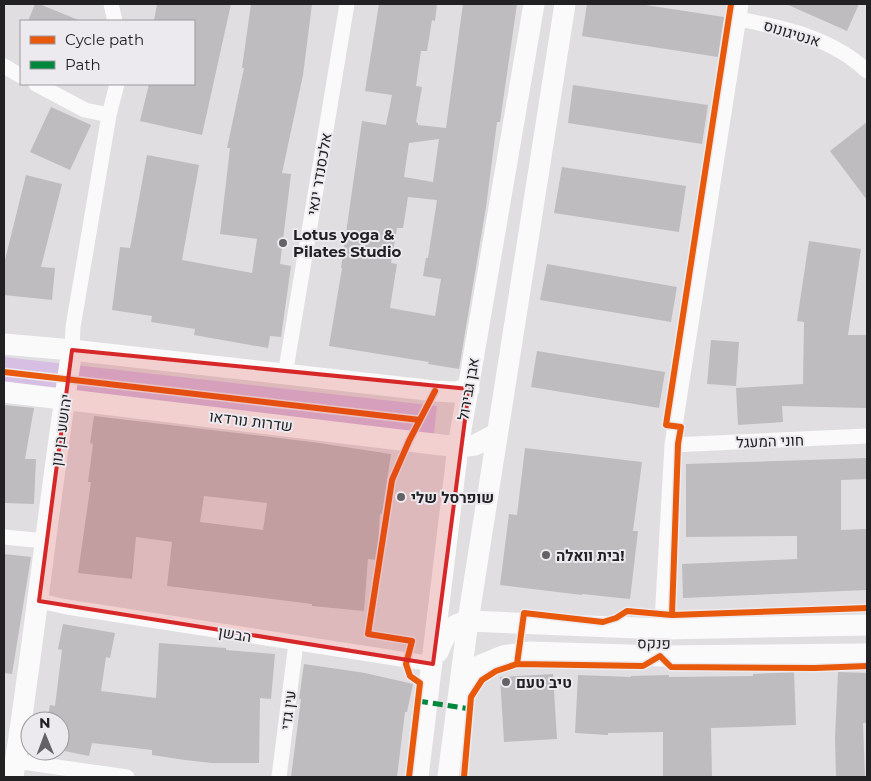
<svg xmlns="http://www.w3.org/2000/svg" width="871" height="781" viewBox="0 0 871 781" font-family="Montserrat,Heebo,sans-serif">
	<rect width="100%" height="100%" fill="#e0dee1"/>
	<!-- green -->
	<path fill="#d6bfe2" d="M4,357L437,406L434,434L4,386Z"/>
	<!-- building -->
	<path fill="#bebcbe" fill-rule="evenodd" d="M35,4H39L81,21H28Z
		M157,4H231L202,135L140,121L149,84H194V21H154Z
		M251,4H312L303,75L282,173L291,174L280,264L291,266L281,337L270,336L268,348L194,335L195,329L151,322L152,316L112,310L120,247L130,248L147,155L199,165L182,260L252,273L257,239L220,234L230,148H227L244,68H242Z
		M379,4H437L435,21L432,20L427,51H421L416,86L422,87L416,122L418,123V125L446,128L463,4H517L500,122H497L486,207L459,369L428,364L429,362L329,346L342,268H341L362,121L386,125L392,95L365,91ZM439,139L433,182L404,177L409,143ZM408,197L437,200L428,258H426L423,276L441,279L435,316L390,308L397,264L391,263L397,228H403Z
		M587,4H639L724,17L718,57L582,36Z
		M786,4H859L847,31Z
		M573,85L708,105L702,144L568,123Z
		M51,107L91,125L70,170L30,152Z
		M867,122V200L830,151Z
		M562,167L686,186L679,232L554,213Z
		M26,175L62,184L41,267L55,268L52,300L4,295V264Z
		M809,241L861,249L848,335H867L866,408L782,406L783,422L738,425L736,388L803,384L804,322L797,321Z
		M547,264L677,287L671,322L540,300Z
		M711,340L739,342L736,386L707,384Z
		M537,351L665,372L659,408L531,387Z
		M4,405L34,408L25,459H36L34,504L4,503Z
		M94,416L312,442L391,454L382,514H380L377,560L368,559L364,611L312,606V604L167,586L172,542L136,537L132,579L78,573L91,482H88L93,444L90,443ZM204,496L267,503L263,530L200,522Z
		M525,448L642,462L633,531H638L630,599L582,594V595L500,585L509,514L517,515Z
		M867,458V479L841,480V530L867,529V590L683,598L682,564L797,559V536L686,537V464Z
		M4,554L31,557L12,674L4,673Z
		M63,624L115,633L110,658L106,657L101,691L156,698L159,643L226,648V650L275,654L271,699L260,698L259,763H212L185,760L152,755V750L92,743L89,756L60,750V721H47L50,705L55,706L62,650L58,649Z
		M304,664L365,673L413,684L407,712H405L397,777H291L301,699H299Z
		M794,672L796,725L711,728L712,777H663V732L608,733V735L575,733L578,675L631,677V676L669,675V677L753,676V674Z
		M838,672L867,673V723H863L865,777H836L835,738Z
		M553,674L557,739L504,742L500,677Z"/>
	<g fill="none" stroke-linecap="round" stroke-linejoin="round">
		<!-- street -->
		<path stroke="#fafafa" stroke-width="15" d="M111,4L115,21
			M739,19C785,28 832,38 867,71
			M4,66L21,76
			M36,84L85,110L109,115
			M72,350L73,327L109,115L117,84
			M285,375L347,4
			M672,445L867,436
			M4,537L45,541
			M39,601L67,607L433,664
			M660,656L672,445L741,4
			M15,761L127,777
			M279,777L296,643"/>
		<!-- secondary -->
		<path stroke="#fafafa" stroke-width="21" d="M4,344L72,350L435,391L454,392L469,389
			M4,392L458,447L475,445L496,434
			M438,652C446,634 447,626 468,621L663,629L867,625
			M460,690L466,677L481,665L503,656L530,652L660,656L867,654
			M13,777C35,635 50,492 72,350
			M418,777L458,447L534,4
			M448,777L468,621L565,4"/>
		<!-- quiet -->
		<path stroke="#00873e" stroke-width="5" stroke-dasharray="10 5" stroke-linecap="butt" d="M418,701L470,709"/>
		<defs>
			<path id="cycleway" d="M4,372L420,420
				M672,615L678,444L681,427L666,425L731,4
				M517,664L524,613L603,622L616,618L627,611L672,615L867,608
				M409,777L420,683L410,676L406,664L412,641L368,634L392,480L409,441L435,391
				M464,777L471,697L482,680L496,671L517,664L643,666L660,656L671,667L815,668L867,666"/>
		</defs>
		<!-- cycleway casing -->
		<use href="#cycleway" stroke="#edeaef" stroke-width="9"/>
		<!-- cycleway -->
		<use href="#cycleway" stroke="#e8590c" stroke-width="6"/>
	</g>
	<!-- marked area -->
	<path fill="#d62828" fill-opacity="0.2" stroke="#d62828" stroke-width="4" stroke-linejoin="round" d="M72,350L469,389L433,664L39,601Z"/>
	<!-- markers -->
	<g fill="#646265" stroke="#edeaef" stroke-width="2">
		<circle cx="283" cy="243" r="5"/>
		<circle cx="401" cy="497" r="5"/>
		<circle cx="546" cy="555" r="5"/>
		<circle cx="506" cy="682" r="5"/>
	</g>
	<g text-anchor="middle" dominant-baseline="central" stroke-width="4" stroke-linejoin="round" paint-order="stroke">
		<!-- street labels -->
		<g font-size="15" fill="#212022" stroke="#edeaef">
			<text transform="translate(792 33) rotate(17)">אנטיגונוס</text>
			<text transform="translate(319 174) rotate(-80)">אלכסנדר ינאי</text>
			<text transform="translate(468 389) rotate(-80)">אבן גבירול</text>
			<text transform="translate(251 421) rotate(7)">שדרות נורדאו</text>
			<text transform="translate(61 430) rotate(-82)">יהושע בן נון</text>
			<text transform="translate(770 441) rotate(-2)">חוני המעגל</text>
			<text transform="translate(235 634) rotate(9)">הבשן</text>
			<text transform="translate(654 643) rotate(1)">פנקס</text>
			<text transform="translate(288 710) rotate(-83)">עין גדי</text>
		</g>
		<!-- poi labels -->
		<g font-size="15" font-weight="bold" fill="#212022" stroke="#edeaef" text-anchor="start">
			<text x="293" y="234">Lotus yoga &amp;<tspan x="293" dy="17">Pilates Studio</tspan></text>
			<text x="411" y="497">שופרסל שלי</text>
			<text x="556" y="555">בית וואלה!</text>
			<text x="516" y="682">טיב טעם</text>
		</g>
	</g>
	<!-- border -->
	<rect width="871" height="781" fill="none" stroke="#212022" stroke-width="10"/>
	<!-- legend -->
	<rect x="20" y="20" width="175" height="65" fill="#edeaef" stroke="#9b999d"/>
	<rect x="30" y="36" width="25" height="8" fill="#e8590c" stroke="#9b999d"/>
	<text x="65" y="45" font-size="15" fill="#212022">Cycle path</text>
	<rect x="30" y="61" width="25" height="8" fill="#00873e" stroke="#9b999d"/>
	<text x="65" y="70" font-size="15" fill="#212022">Path</text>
	<!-- north arrow -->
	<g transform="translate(45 736) rotate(359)"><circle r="24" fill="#edeaef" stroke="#9b999d"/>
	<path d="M0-4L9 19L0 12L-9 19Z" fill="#646265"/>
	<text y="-8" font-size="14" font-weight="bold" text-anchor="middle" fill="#212022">N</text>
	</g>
</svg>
